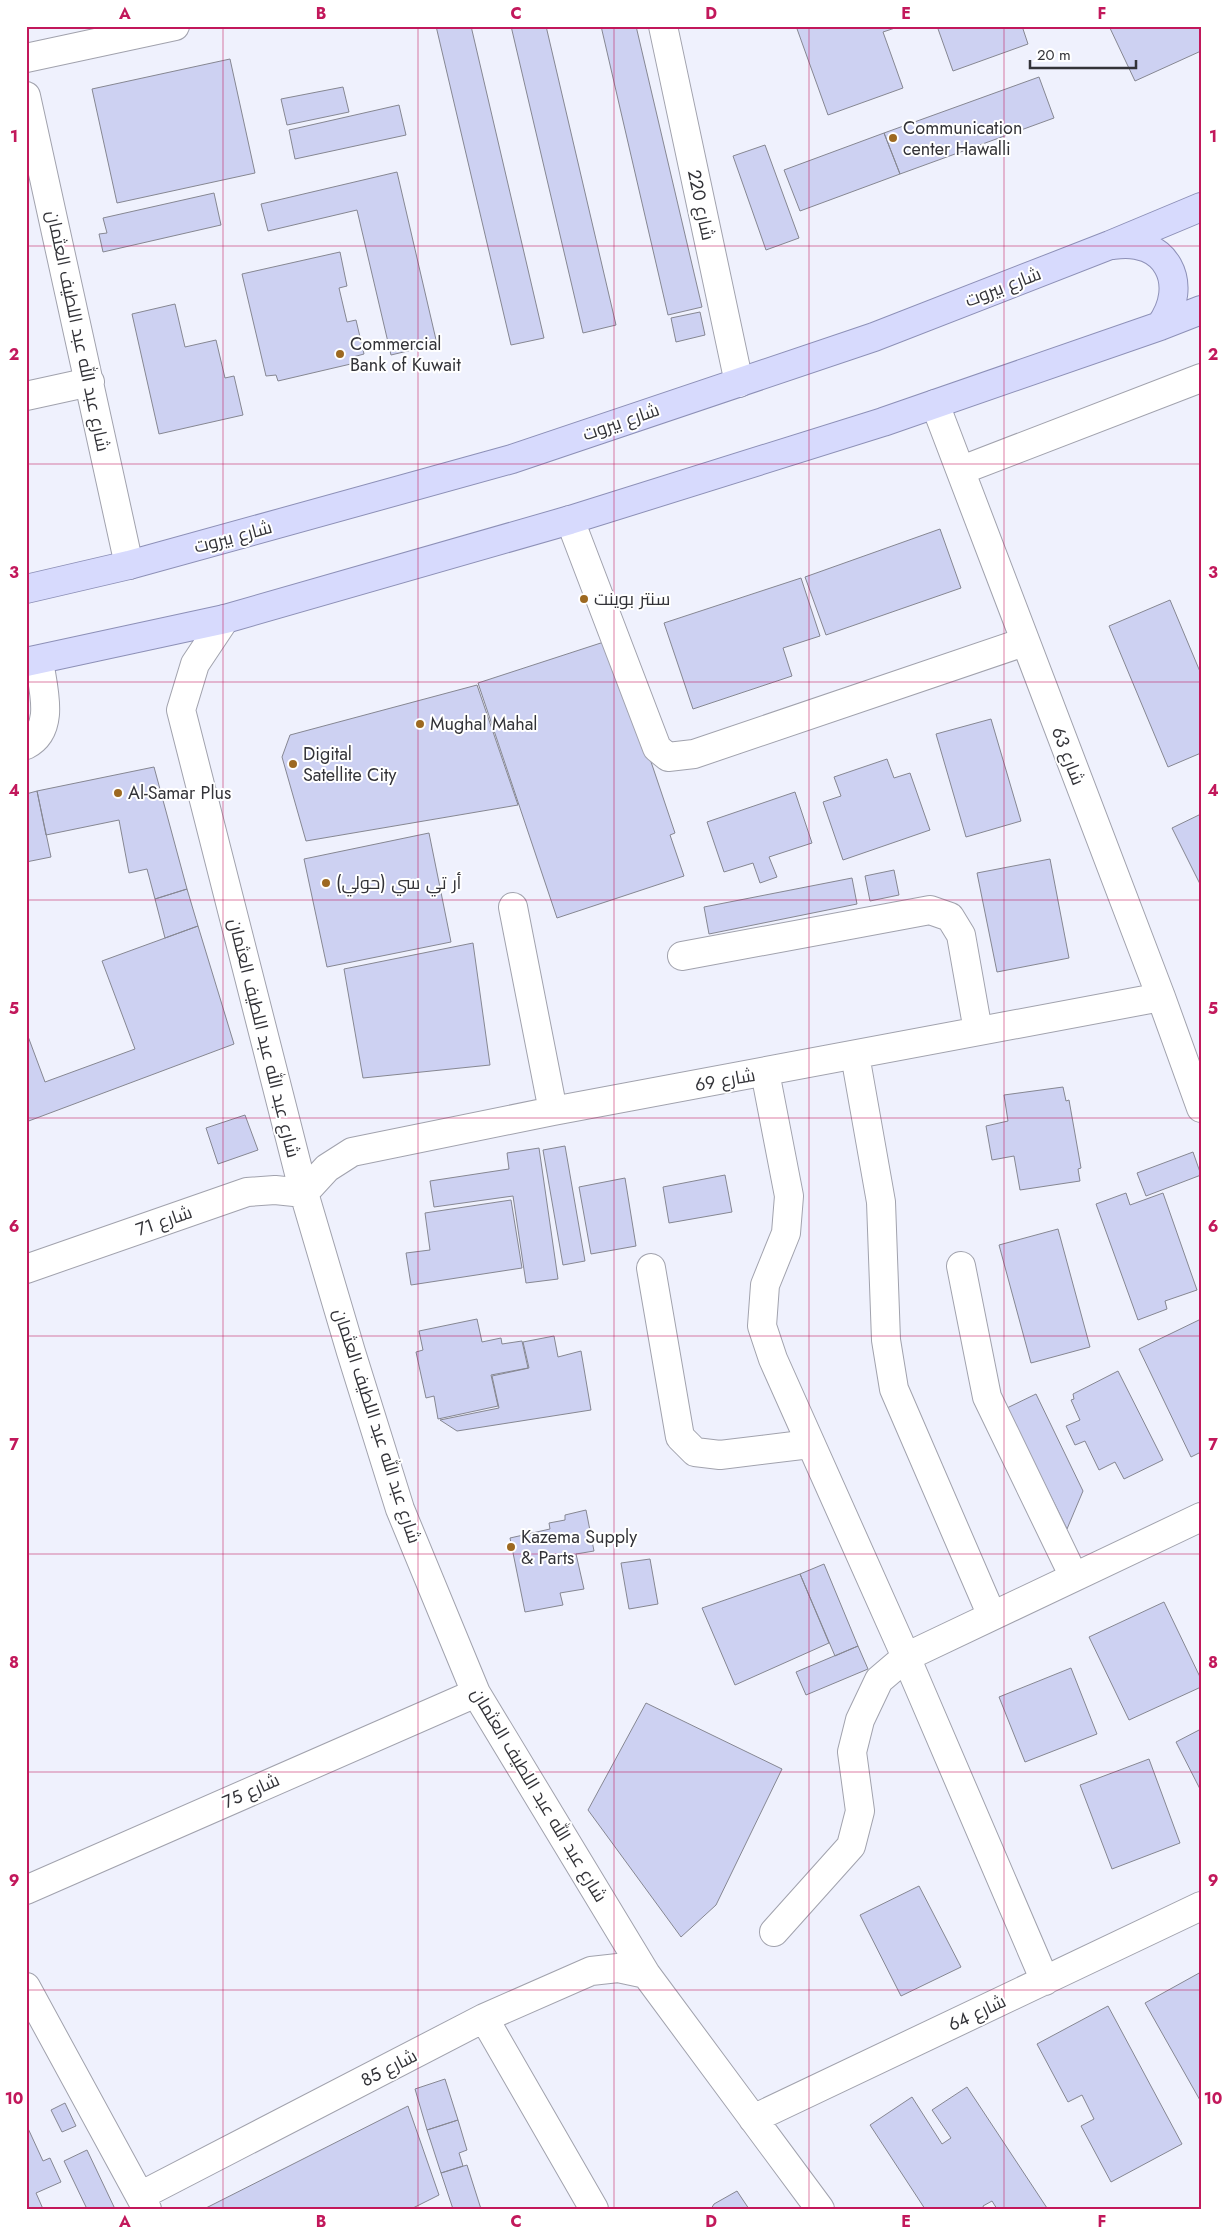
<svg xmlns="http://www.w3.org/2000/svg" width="1227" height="2235" viewBox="0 0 1227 2235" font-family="Jost,Cairo,sans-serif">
	<rect width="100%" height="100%" fill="#eff1fd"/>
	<!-- building -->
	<path fill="#cdd1f2" stroke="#868792" d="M436,26H471L544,338L511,345Z
		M511,26H546L616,325L583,333Z
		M601,26H636L702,307L668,315Z
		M796,26H901L883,32L903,88L828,115Z
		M937,26H1022L1028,44L953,71Z
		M1109,26H1201V51L1135,81Z
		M230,59L255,173L117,203L92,89Z
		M1039,77L1054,118L900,174L884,133Z
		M343,87L349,112L287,125L281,99Z
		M399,105L406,135L295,159L289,130Z
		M884,133L900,174L800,211L784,170Z
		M765,145L799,238L766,250L733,156Z
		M397,172L437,344L391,355L357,210L268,231L261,204Z
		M214,193L221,225L103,252L99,234L107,233L103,218Z
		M340,252L347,286L339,288L347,322L356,320L364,354L353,357L355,363L278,381L276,375L266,376L242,274Z
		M175,304L185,347L216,340L225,378L234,376L243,415L159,434L132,314Z
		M700,312L705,335L676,342L671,318Z
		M940,529L961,588L826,635L805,577Z
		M801,578L820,636L783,648L792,676L693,709L664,623Z
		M1170,600L1201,674V753L1168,767L1109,626Z
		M610,640L675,833L670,835L684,876L557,918L478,683Z
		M477,685L518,805L306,841L282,757L290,735Z
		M991,719L1021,821L966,837L936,734Z
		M887,759L894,778L910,773L930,830L843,860L823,802L841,796L834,777Z
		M154,767L187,889L155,899L147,869L129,873L119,820L46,835L37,791Z
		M37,791L51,857L26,862V794Z
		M795,792L812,843L769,857L777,877L760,883L753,863L724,872L707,822Z
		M1201,814V886L1172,828Z
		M429,833L451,942L327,967L304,859Z
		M1050,859L1069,958L997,972L977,873Z
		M894,870L899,895L870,901L865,876Z
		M852,878L857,904L709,934L704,907Z
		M187,889L198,926L165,938L155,899Z
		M198,926L234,1044L26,1122V1031L45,1082L135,1049L102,961Z
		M473,943L490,1065L363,1078L344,969Z
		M1063,1087L1066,1101L1069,1100L1081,1168L1078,1169L1080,1181L1020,1190L1014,1156L992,1160L986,1126L1008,1121L1004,1095Z
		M245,1115L258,1150L218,1164L206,1128Z
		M565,1146L585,1261L563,1265L543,1150Z
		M539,1148L558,1279L526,1283L513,1196L434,1207L430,1181L509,1169L507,1153Z
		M1193,1152L1201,1175L1146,1196L1137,1173Z
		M725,1175L732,1212L669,1223L663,1187Z
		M625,1178L636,1246L591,1254L579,1187Z
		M1126,1193L1130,1205L1163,1193L1197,1290L1165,1301L1167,1309L1138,1320L1096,1204Z
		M511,1200L522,1268L411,1285L406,1253L430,1250L425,1213Z
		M1058,1229L1090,1347L1031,1363L999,1245Z
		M477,1319L482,1342L501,1338L502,1344L522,1341L528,1368L491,1375L498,1406L438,1419L434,1396L426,1398L416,1352L423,1350L419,1331Z
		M1201,1319V1452L1191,1457L1139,1349Z
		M554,1336L558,1357L581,1351L591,1410L457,1431L440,1420L499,1408L492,1376L529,1368L523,1342Z
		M1118,1371L1163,1460L1124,1479L1115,1462L1099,1470L1085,1441L1075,1445L1066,1426L1080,1420L1071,1400L1074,1399L1073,1394Z
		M1036,1394L1083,1491L1067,1529L1007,1408Z
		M586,1510L594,1551L576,1554L584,1589L560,1593L563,1605L525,1612L510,1538L550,1529L549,1523L565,1520V1515Z
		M650,1559L658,1604L629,1609L621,1563Z
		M824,1564L858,1646L835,1656L800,1574Z
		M800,1574L829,1643L735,1685L702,1608Z
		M1164,1602L1201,1679V1687L1129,1720L1089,1637Z
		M858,1646L868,1669L806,1695L796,1672Z
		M1071,1668L1097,1734L1025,1762L999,1697Z
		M646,1703L782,1769L716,1905L681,1937L588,1810Z
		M1201,1729V1791L1176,1742Z
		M1149,1759L1180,1843L1112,1869L1080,1785Z
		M919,1886L961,1967L901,1996L860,1915Z
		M1201,1972V2102L1145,2003Z
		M1108,2006L1182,2144L1111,2182L1081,2126L1094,2119L1082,2095L1068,2102L1037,2044Z
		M445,2079L458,2120L427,2130L415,2089Z
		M967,2087L1047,2208L997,2209L992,2201L983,2206L984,2209H925L870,2125L912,2097L942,2144L951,2138L932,2110Z
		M65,2103L76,2126L62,2132L51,2110Z
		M408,2106L439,2195L411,2209H204Z
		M458,2120L467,2150L459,2153L463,2166L441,2173L427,2130Z
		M26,2124L43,2161L50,2158L61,2182L36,2193L43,2209H26Z
		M87,2150L115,2209H87L64,2161Z
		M467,2165L481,2209H453L441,2173Z
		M737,2191L749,2209H711L714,2204Z"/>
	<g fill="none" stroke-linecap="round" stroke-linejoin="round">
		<defs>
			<path id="minor" d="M663,26L739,383
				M26,58L175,26
				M26,96L129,565
				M26,396L90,382
				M935,404L1161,997L1201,1108
				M962,470L1201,378
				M570,520L657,748L668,757L694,754L1024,642
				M225,619L195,664L181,710L304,1193L351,1352L400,1509L476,1693L646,1974L820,2209
				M26,745C57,729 42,686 39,660
				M513,907L553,1111
				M682,956L930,910L950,917L961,935L978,1031
				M855,1055L881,1202L886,1340L894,1389L992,1616
				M765,1072L789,1196L786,1233L765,1285L762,1326L773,1359L906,1657L1045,1981
				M961,1266L987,1397L1074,1577
				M651,1268L680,1437L695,1452L720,1455L810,1444
				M26,1269L247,1192L275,1190L304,1193L327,1168L352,1152L553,1111L1161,997
				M26,1890L476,1693
				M774,1932L851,1846L860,1811L852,1752L860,1720L879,1680L906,1657L1201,1517
				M26,1987L147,2209
				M484,2018L594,2209
				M753,2119L1201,1906
				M140,2196L484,2018L591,1971L618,1968L646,1974"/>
			<path id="major" d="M1113,245C1166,236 1191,284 1160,326
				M26,589L129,565L512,459L874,337L1110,245L1201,207
				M26,662L225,619L570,520L883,422L1160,326L1201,310"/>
		</defs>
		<!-- minor casing -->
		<use href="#minor" stroke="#a1a2ad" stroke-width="30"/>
		<!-- major casing -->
		<use href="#major" stroke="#8d90b7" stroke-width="30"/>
		<!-- minor -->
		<use href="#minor" stroke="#fff" stroke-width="28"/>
		<!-- major -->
		<use href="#major" stroke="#d7dafd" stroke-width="28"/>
	</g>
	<!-- grid -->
	<path fill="none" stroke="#c2185b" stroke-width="1" stroke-opacity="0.55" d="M223,26V2209M418,26V2209M614,26V2209M809,26V2209M1004,26V2209M26,246H1201M26,464H1201M26,682H1201M26,900H1201M26,1118H1201M26,1336H1201M26,1554H1201M26,1772H1201M26,1990H1201"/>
	<!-- markers -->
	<g fill="#9d6921" stroke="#fff" stroke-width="2">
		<circle cx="893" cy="138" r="5"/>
		<circle cx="340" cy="354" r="5"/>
		<circle cx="584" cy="599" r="5"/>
		<circle cx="420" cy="724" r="5"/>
		<circle cx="293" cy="764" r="5"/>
		<circle cx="118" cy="793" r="5"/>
		<circle cx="326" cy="883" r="5"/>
		<circle cx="511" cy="1547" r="5"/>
	</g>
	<g text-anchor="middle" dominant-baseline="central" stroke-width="4" stroke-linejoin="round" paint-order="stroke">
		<!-- poi labels -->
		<g font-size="18" fill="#333338" stroke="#fff" text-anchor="start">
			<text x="903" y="128">Communication<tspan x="903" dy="21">center Hawalli</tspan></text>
			<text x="350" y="344">Commercial<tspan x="350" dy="21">Bank of Kuwait</tspan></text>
			<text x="594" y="599">سنتر بوينت</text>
			<text x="430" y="724">Mughal Mahal</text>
			<text x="303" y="754">Digital<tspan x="303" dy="21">Satellite City</tspan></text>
			<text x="128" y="793">Al-Samar Plus</text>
			<text x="336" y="883">أر تي سي (حولي)</text>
			<text x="521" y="1537">Kazema Supply<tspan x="521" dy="21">&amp; Parts</tspan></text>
		</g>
		<!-- street labels -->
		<g font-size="18" fill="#333338" stroke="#fff">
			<text transform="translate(701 205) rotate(78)">شارع 220</text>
			<text transform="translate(1003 287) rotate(-21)">شارع بيروت</text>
			<text transform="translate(78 331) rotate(78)">شارع عبد الله عبد اللطيف العثمان</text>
			<text transform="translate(621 422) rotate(-19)">شارع بيروت</text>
			<text transform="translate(233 537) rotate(-15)">شارع بيروت</text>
			<text transform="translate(1068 756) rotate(69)">شارع 63</text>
			<text transform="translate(264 1038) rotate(76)">شارع عبد الله عبد اللطيف العثمان</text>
			<text transform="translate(725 1080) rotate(-10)">شارع 69</text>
			<text transform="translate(164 1221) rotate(-19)">شارع 71</text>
			<text transform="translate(377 1426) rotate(72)">شارع عبد الله عبد اللطيف العثمان</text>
			<text transform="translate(251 1791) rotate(-24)">شارع 75</text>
			<text transform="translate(539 1795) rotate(59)">شارع عبد الله عبد اللطيف العثمان</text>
			<text transform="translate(977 2013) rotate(-25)">شارع 64</text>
			<text transform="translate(389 2068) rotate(-27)">شارع 85</text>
		</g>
	</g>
	<!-- border -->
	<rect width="1227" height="2235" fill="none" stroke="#ffffff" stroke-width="55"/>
	<!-- scale -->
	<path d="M1030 60v8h106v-8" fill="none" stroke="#333338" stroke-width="2.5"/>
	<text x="1037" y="60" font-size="15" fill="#333338" stroke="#ffffff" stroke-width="4" paint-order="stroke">20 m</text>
	<rect x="28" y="28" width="1172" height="2180" fill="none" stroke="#c2185b" stroke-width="2"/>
	<g font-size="16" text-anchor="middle" font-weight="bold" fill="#c2185b">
		<text x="125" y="19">A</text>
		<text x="321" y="19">B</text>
		<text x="516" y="19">C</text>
		<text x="711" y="19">D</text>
		<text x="906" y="19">E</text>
		<text x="1102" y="19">F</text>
		<text x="14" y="142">1</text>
		<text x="1213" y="142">1</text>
		<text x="14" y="360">2</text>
		<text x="1213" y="360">2</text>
		<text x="14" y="578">3</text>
		<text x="1213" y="578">3</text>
		<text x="14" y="796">4</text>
		<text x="1213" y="796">4</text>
		<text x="14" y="1014">5</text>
		<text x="1213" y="1014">5</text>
		<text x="14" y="1232">6</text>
		<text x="1213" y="1232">6</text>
		<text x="14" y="1450">7</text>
		<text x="1213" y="1450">7</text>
		<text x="14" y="1668">8</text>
		<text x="1213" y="1668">8</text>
		<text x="14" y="1886">9</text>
		<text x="1213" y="1886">9</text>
		<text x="14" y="2104">10</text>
		<text x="1213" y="2104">10</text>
		<text x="125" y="2227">A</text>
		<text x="321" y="2227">B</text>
		<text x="516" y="2227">C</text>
		<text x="711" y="2227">D</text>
		<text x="906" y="2227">E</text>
		<text x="1102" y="2227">F</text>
	</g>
</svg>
